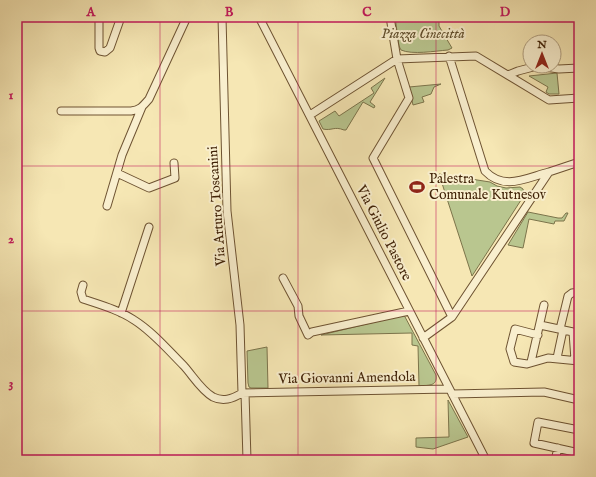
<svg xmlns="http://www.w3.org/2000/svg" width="596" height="477" viewBox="0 0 596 477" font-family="'IM FELL English',serif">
	<rect width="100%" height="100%" fill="#f6e7b4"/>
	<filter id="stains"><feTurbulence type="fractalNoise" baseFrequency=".005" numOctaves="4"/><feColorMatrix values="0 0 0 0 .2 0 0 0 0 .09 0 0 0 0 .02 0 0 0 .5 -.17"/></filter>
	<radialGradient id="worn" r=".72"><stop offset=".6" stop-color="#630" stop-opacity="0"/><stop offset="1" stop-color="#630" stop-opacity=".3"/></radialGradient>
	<!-- green -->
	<path fill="#b9c68f" stroke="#7c744b" d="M395,17H439V26L452,48L448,50C435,51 412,55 401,50L399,46Z
		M557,73L559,94H549L546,92L548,87L529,76Z
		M385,78L370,102L375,106L374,108L363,102L346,130H344C334,126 332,131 323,129L319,121L335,111L339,116L374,93L371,88Z
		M441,84L434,87L431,94L422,97L424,102L413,105L409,87Z
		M439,174L490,182L497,186L506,188L520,187L523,189L524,193L523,197L472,276Z
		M528,212L558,218H562L566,213H568L564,221H555L554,224L529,219L523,248L508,245Z
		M404,315L436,375C438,387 427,385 419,386L418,346L412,345V333L321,335Z
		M267,347L268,388H251L249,387L248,383L247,351Z
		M448,400L468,437L433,449L416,447V438L449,437Z"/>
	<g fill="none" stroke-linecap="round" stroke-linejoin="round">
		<defs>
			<path id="minor" d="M99,17V48L100,51L105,52L110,48L121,17
				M222,17L227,211L240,325L242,393
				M259,17L486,460
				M390,17L397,59L409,98L373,158L452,317
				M449,56L485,171C504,191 526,178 549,172
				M508,75L518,71L537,66L559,69L579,68
				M61,111H131C140,110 143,106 149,99L187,17
				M310,115L397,59L476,56L549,100L579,98
				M117,173L149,188L175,178L174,163
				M107,206L122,155L142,107
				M283,278L298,306L299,316L308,335L312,332L409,311
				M83,285L81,292L83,299C101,305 119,310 134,320C153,332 168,350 184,366C193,376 201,390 213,397C223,402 232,399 242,393L449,389
				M121,313L149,227
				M540,325L573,332L575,360
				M560,329L568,296L572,293L579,292
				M538,335L515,329L510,349L514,362L527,364L548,358L579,361
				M423,338L452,317L549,172L579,162
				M557,358L563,330
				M531,362L544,305
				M245,393L247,460
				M452,394L544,392L579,400
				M579,430L538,422L534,443L579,453
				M555,460L558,448"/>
		</defs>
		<!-- minor casing -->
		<use href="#minor" stroke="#6e5332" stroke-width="9"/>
		<!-- minor -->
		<use href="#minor" stroke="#f9efce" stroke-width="7"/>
	</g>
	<!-- grid -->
	<path fill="none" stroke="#c2185b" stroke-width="1" stroke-opacity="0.55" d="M160,17V460M298,17V460M436,17V460M17,166H579M17,311H579"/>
	<!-- icons -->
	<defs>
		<symbol id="stadium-bare" viewBox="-9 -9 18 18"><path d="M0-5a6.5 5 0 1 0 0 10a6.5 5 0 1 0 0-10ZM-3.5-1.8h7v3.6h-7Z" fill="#8f2418" stroke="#f9efce" stroke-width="2.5" paint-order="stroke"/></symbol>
	</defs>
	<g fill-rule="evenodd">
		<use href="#stadium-bare" x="406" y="176" width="22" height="22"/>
	</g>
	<g text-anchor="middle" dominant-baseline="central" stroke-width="4" stroke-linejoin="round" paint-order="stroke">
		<!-- park labels -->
		<g font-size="14" font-style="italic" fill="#5e4b29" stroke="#f9efce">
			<text x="423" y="34">Piazza Cinecittà</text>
		</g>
		<!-- poi labels -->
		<g font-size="14" fill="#402207" stroke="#f9efce" text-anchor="start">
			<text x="429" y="179">Palestra<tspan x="429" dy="16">Comunale Kutnesov</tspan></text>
		</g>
		<!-- street labels -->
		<g font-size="14" fill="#402207" stroke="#f9efce">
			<text transform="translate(217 206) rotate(-94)">Via Arturo Toscanini</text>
			<text transform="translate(384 233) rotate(63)">Via Giulio Pastore</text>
			<text transform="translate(347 378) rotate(-1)">Via Giovanni Amendola</text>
		</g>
	</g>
	<!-- margin -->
	<rect width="596" height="477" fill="none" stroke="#f6e7b4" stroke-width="44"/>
	<!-- north arrow -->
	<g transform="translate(542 54)"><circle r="19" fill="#f9efce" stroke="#af9d7e"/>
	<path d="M0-3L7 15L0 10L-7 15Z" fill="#8f2418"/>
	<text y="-6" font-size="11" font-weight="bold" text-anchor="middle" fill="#402207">N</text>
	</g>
	<rect x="22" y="22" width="552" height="433" fill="none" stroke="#c2185b" stroke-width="1.5"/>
	<g font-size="13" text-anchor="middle" font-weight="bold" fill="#c2185b">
		<text x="91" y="16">A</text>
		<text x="229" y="16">B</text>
		<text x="367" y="16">C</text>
		<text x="505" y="16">D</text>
		<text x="11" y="99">1</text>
		<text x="11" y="243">2</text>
		<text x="11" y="387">3</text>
	</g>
	<rect width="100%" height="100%" filter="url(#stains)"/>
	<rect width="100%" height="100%" fill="url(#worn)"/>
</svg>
